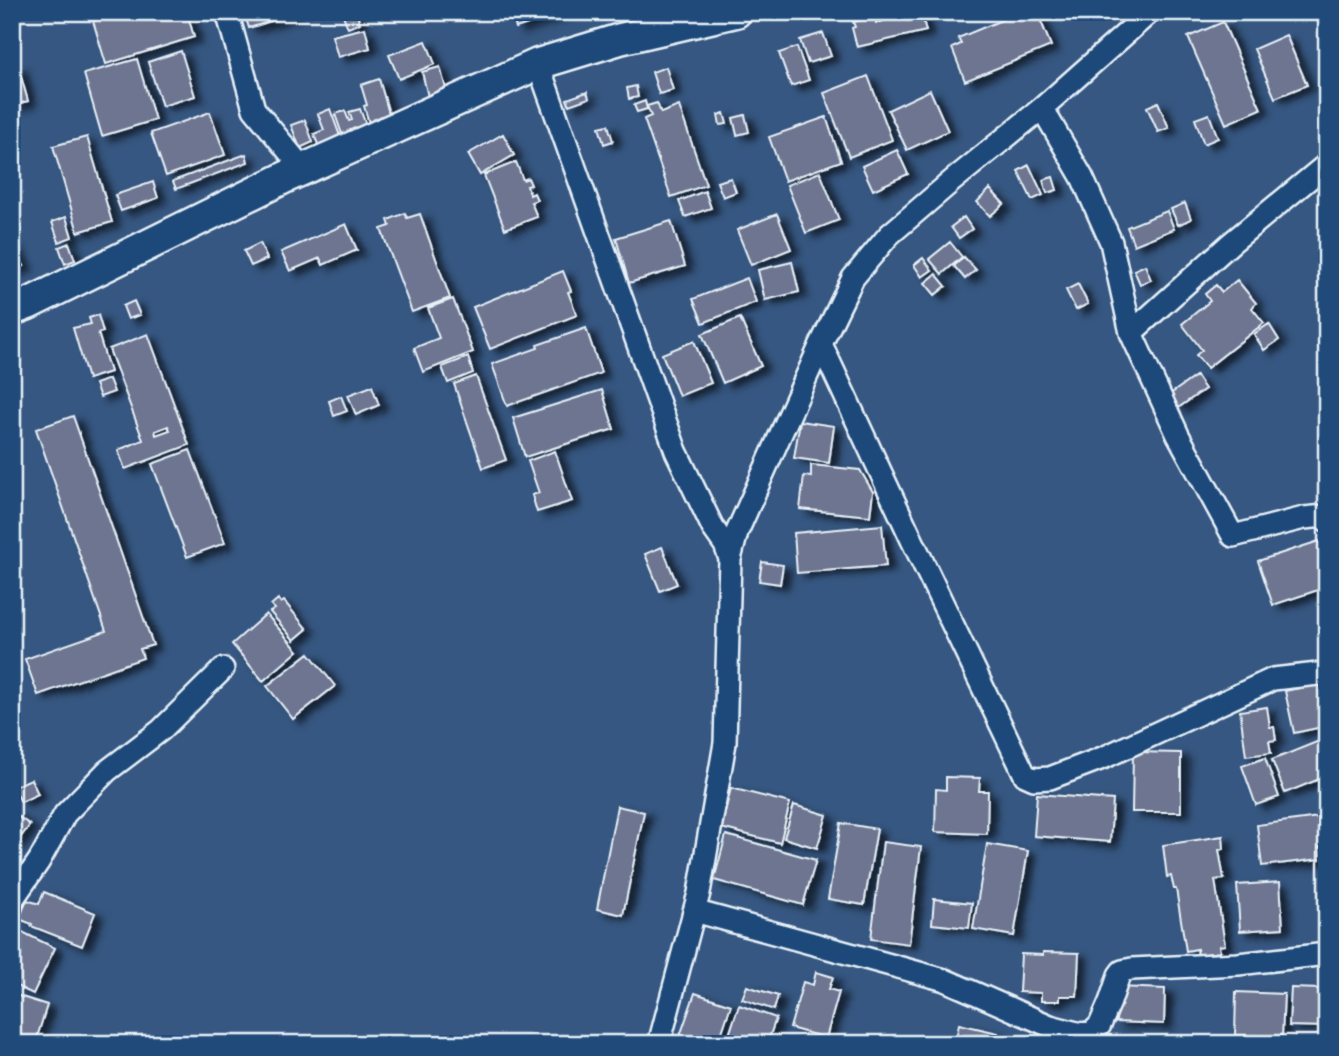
<svg xmlns="http://www.w3.org/2000/svg" width="1339" height="1056" viewBox="0 0 1339 1056" font-family="'Indie Flower',sans-serif">
	<defs>
		<filter id="shadow"><feDropShadow dx="8" dy="4.5" stdDeviation="3.5" flood-color="#0009"/></filter>
	</defs>
	<rect width="100%" height="100%" fill="#365781"/>
	<filter id="ink" filterUnits="userSpaceOnUse"><feTurbulence type="fractalNoise" baseFrequency=".0143" numOctaves="2"/><feDisplacementMap in="SourceGraphic" scale="14" xChannelSelector="R" yChannelSelector="G"/><feConvolveMatrix kernelMatrix="1 2 1 2 8 2 1 2 1" color-interpolation-filters="sRGB"/></filter>
	<g filter="url(#ink)">
		<!-- building -->
		<path fill="#6d7490" stroke="#e8f1f8" stroke-width="2" fill-rule="evenodd" filter="url(#shadow)" d="M121,12H187L194,37L106,64L93,21Z
			M244,12H296L297,13L249,28Z
			M349,12H356L360,23L348,28L343,15Z
			M511,12H564L516,28Z
			M900,12L901,17L921,12L926,31L857,47L852,28L855,27L853,22L875,17L876,23L894,18L893,13Z
			M1021,12H1030L1032,17L1038,14L1051,46L965,81L952,48L961,44L958,38Z
			M1223,22L1261,109L1226,124L1188,37Z
			M365,28L370,48L338,57L332,36Z
			M823,33L831,56L808,63L800,40Z
			M1286,35L1307,85L1275,98L1254,49Z
			M426,41L435,64L399,79L389,55Z
			M797,47L809,80L791,86L779,53Z
			M181,51L195,96L162,106L148,62Z
			M137,59L155,120L102,136L84,74Z
			M18,66L28,101L12,106V67Z
			M440,67L448,96L429,101L422,72Z
			M666,67L673,90L659,94L652,72Z
			M868,76L892,140L849,157L824,93Z
			M379,79L390,117L369,123L364,106L367,105L361,85Z
			M636,86L638,97L629,99L627,88Z
			M930,90L948,131L907,150L888,110Z
			M587,92L589,98L569,105L567,99Z
			M645,101L647,109L637,112L634,105Z
			M1158,102L1169,128L1158,132L1147,107Z
			M657,103L661,113L679,106L706,185L671,197L644,119L651,116L647,106Z
			M330,109L341,139L319,147L314,134L324,130L318,114Z
			M360,109L367,128L343,137L335,114L345,111L349,121L352,120L349,112Z
			M210,112L225,155L166,176L151,133Z
			M724,113L727,124L720,125L718,115Z
			M1209,114L1218,138L1204,144L1195,119Z
			M745,115L749,132L737,135L733,118Z
			M826,117L841,161L785,181L769,137Z
			M305,120L313,142L300,148L291,125Z
			M608,125L613,141L604,144L599,127Z
			M503,134L514,155L480,175L468,154Z
			M87,137L112,222L78,232L53,146Z
			M897,150L908,174L873,190L862,166Z
			M246,154L248,162L176,189L173,181Z
			M516,162L523,180L528,178L531,185L527,186L530,195L534,193L537,200L531,202L537,217L505,229L484,175Z
			M1029,165L1043,195L1032,200L1018,171Z
			M820,172L839,220L806,233L787,185Z
			M1053,177L1057,190L1047,193L1043,180Z
			M731,178L736,192L723,197L717,182Z
			M153,182L158,198L121,211L115,195Z
			M990,189L1004,204L990,216L977,202Z
			M705,191L711,208L685,217L679,201Z
			M1185,203L1191,219L1178,225L1171,209Z
			M1167,211L1174,229L1134,245L1127,227Z
			M405,213L407,218L420,214L450,298L412,312L381,229L390,226L388,220Z
			M777,214L791,249L751,265L737,230Z
			M66,217L72,237L59,242L52,222Z
			M964,217L972,229L959,238L951,227Z
			M671,221L685,266L629,283L616,238Z
			M346,224L357,250L323,265L320,258L290,271L281,252Z
			M950,242L962,257L942,274L929,259Z
			M13,243L24,266L12,272V244Z
			M69,243L75,260L65,264L59,247Z
			M260,243L267,259L251,266L244,251Z
			M964,257L976,270L965,279L954,266Z
			M923,258L932,270L922,277L914,265Z
			M792,262L799,292L765,300L758,270Z
			M1145,265L1151,280L1140,284L1134,270Z
			M563,271L571,291L568,292L577,315L490,349L473,307Z
			M936,274L946,286L935,295L925,283Z
			M747,278L756,302L703,323L693,299Z
			M1237,280L1256,303L1252,308L1264,323L1207,368L1196,355L1202,350L1182,324L1210,301L1205,294L1216,285L1222,292Z
			M1078,284L1088,304L1076,310L1066,290Z
			M453,299L473,352L423,372L414,348L439,338L428,308Z
			M134,301L140,315L128,319L123,306Z
			M98,315L103,332L98,333L110,372L88,379L73,328L91,324L89,318Z
			M740,318L761,366L723,383L702,334Z
			M1269,324L1279,340L1264,350L1254,334Z
			M586,328L601,373L507,406L492,364L538,348L537,345Z
			M148,334L189,445L125,469L118,450L143,440L109,349ZM168,426L170,430L156,435L155,431Z
			M694,341L711,383L679,396L662,354Z
			M468,357L473,373L448,383L442,367Z
			M476,376L506,460L483,468L454,384Z
			M1196,376L1205,389L1178,408L1169,395Z
			M109,379L114,392L100,397L95,384Z
			M372,386L379,405L356,415L348,395Z
			M602,390L614,429L525,457L513,418Z
			M341,396L347,411L334,416L329,401Z
			M73,416L153,645L140,649L143,658L38,695L25,659L106,631L36,429Z
			M800,421L834,426L829,463L794,458Z
			M190,450L225,543L187,557L152,464Z
			M555,451L572,501L537,512L532,495L539,493L528,461Z
			M811,465L860,470L873,492L870,516L800,509L804,476L811,477Z
			M882,525L886,566L797,573L794,533Z
			M1319,541L1327,563V587L1273,605L1258,561Z
			M662,547L677,584L660,591L645,554Z
			M762,562L783,565L780,584L759,581Z
			M278,599L281,603L284,601L307,629L294,640L270,612L275,609L271,605Z
			M266,614L298,651L263,681L232,644Z
			M309,653L335,686L293,719L267,686Z
			M1319,684L1327,726L1294,733L1285,691Z
			M1267,707L1270,727H1274L1276,740L1269,741L1271,753L1246,756L1240,711Z
			M1324,739L1327,745V776L1285,793L1272,760Z
			M1133,752L1181,753V812H1132Z
			M1265,758L1279,797L1256,805L1242,766Z
			M946,777L980,778L979,791H988L987,834L935,832L936,789L946,790Z
			M31,779L38,794L21,802L13,787Z
			M731,788L790,803L780,843L721,828Z
			M1037,794L1113,800L1110,842L1034,836Z
			M794,805L827,815L817,848L784,838Z
			M617,806L644,812L623,915L597,909Z
			M12,812L30,825L12,848Z
			M1327,816V834H1324L1326,846L1319,847L1320,859L1262,866L1257,825Z
			M841,823L877,829L864,905L828,899Z
			M726,835L816,860L803,905L714,880Z
			M1223,836L1224,849L1219,850L1224,879L1215,880L1225,945L1219,946L1220,952L1198,955L1197,949L1186,951L1176,889H1174L1171,876L1167,877L1163,845Z
			M883,842L921,847L909,944L871,939Z
			M987,844L1028,851L1014,936L973,929Z
			M1280,882L1283,928L1240,931L1237,885Z
			M44,892L95,913L82,946L31,926L32,924L19,919L27,900L39,904Z
			M934,899L972,903L969,928L932,924Z
			M20,931L55,948L33,994L12,984V942L15,943Z
			M1043,952L1079,953L1077,996H1060V1001H1041V993L1019,992L1021,954L1043,955Z
			M816,972L833,977L829,989L839,992L826,1038L790,1028L803,982L813,985Z
			M747,986L778,996L774,1010L742,999Z
			M1118,987L1165,989L1164,1024L1116,1022Z
			M1291,988L1321,989V1003H1327V1027L1289,1026Z
			M1236,992L1284,994L1282,1037L1235,1035Z
			M695,993L731,1005L718,1044H692L679,1039Z
			M12,994L47,1005L35,1044L12,1038Z
			M739,1005L776,1018L767,1044H726Z
			M959,1024L998,1033L996,1044H955Z"/>
		<g fill="none" stroke-linecap="round" stroke-linejoin="round">
			<defs>
				<path id="street" d="M227,12L254,109L303,169
					M538,64L676,451L713,528L725,545L730,559
					M1042,108L1082,177L1111,242L1131,333L1178,435L1233,536L1304,518L1325,516L1327,521
					M1131,333L1231,243L1327,164
					M821,344L913,542L1025,775L1034,779L1050,778L1105,757L1273,679L1327,673
					M12,900L39,861L65,814L107,771L161,730L223,669
					M694,911L945,980L1050,1026L1081,1034L1093,1032L1100,1025L1110,1002L1119,975L1122,971L1132,969L1238,964L1327,954
					M659,1044L699,893L725,743L730,559L737,532L821,344L853,278L889,235L952,181L1042,108L1150,12"/>
				<path id="secondary" d="M12,310L28,304L286,177L538,64L620,39L736,12"/>
			</defs>
			<!-- street casing -->
			<use href="#street" stroke="#e8f1f8" stroke-width="26"/>
			<!-- secondary casing -->
			<use href="#secondary" stroke="#e8f1f8" stroke-width="35"/>
			<!-- street -->
			<use href="#street" stroke="#1f4a7a" stroke-width="21"/>
			<!-- secondary -->
			<use href="#secondary" stroke="#1f4a7a" stroke-width="30"/>
		</g>
	</g>
	<!-- margin -->
	<rect width="1339" height="1056" fill="none" stroke="#1f4a7a" stroke-width="42"/>
	<rect x="21" y="21" width="1297" height="1014" fill="none" stroke="#e8f1f8" stroke-width="2.5" filter="url(#ink)"/>
</svg>
